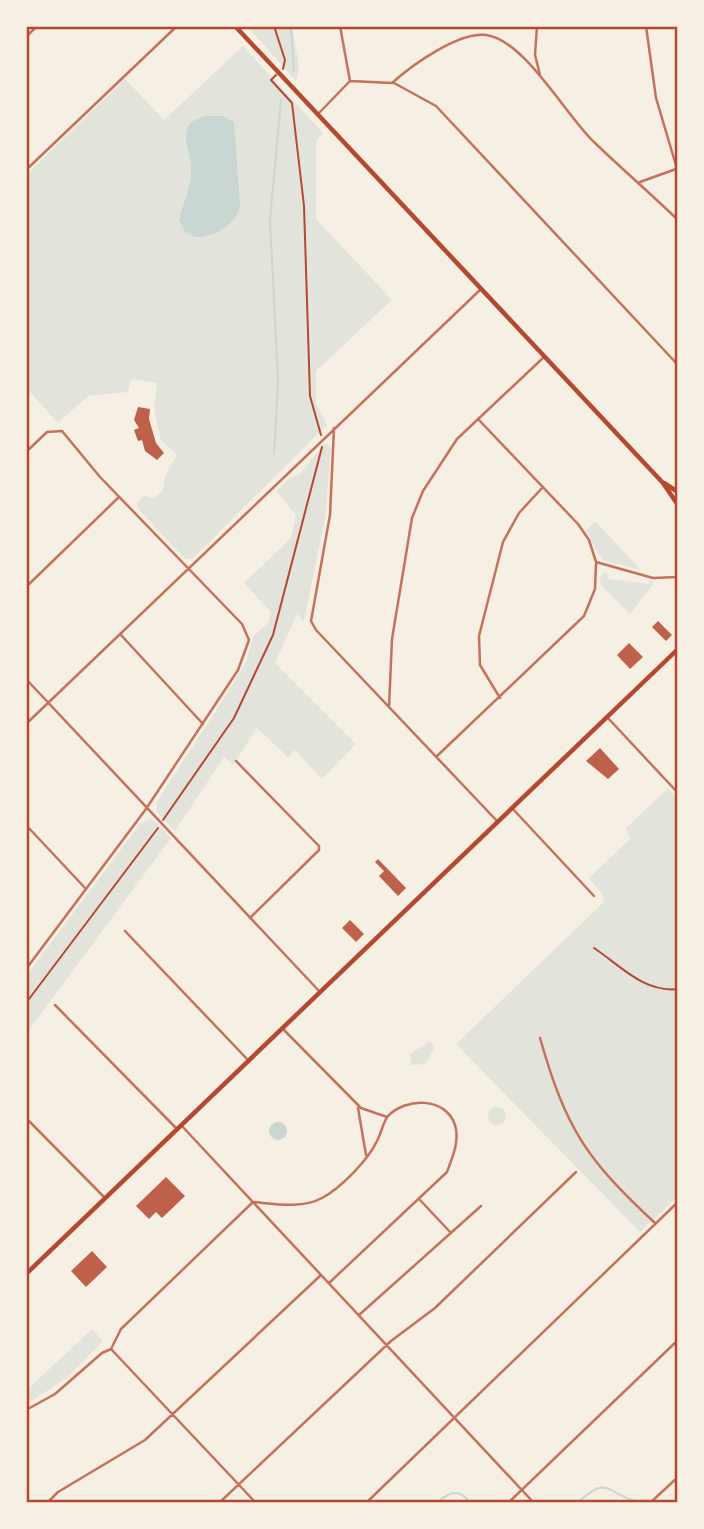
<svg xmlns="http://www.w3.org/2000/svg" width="704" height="1529" viewBox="0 0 704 1529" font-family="'Nunito Sans',sans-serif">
	<rect width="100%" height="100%" fill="#f6efe4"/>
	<!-- green -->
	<path fill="#e2e4dc" d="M247,26H292L299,67L296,81Z
		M243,46L323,133L316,141V219L392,300L316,371V403L327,425L192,559H185L140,511L137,504L143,495L153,498L163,490L165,476L177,455L160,439L154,407L157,383L131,379L128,392L88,396L58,423L26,388V175L125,79L164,120Z
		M325,443L331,446L325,519L304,621L297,614L275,663L356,744L322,779L295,750L288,757L257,728L233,765L224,757L175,831L157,812V801L225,697L246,662L253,637L269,622L271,612L244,583L291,538L296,515L276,491L290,478L300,474Z
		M595,521L641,570L602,560L586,530Z
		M606,572L609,579L649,584V579L654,583L630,614L601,585L600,576Z
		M668,788L678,798V1196L640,1232L456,1044L604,902L602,894L589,878L631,838L625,829Z
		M151,818L171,838L26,1034V976L140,824Z
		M430,1041L435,1048L425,1064L411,1065L410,1054Z
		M488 1116a9 9 0 1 1 18 0a9 9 0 1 1-18 0Z
		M92,1329L103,1341L66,1378L26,1405V1391Z"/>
	<!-- water -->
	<path fill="#c9d6d2" d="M204,116H223L234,122L240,204C239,223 214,238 195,237L185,232L179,220C183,201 193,186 191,165C190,149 180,136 191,122Z
		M269 1131a9 9 0 1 1 18 0a9 9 0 1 1-18 0Z"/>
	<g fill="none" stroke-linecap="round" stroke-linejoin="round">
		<!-- stream -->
		<path stroke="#c9d6d2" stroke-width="2" d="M291,26L294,71
			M274,454L278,382L270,219L281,100
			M436,1503C448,1494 456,1488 467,1499
			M577,1503C609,1474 605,1493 636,1501"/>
	</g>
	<!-- building -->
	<path fill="#bf614a" d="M138,407L150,409L149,419L156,443L164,453L157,460L145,451L142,440L138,441L134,430L139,428L134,420Z
		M658,621L672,635L666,641L652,627Z
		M629,643L643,657L630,669L617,655Z
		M600,748L619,769L608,779L586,761Z
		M378,859L406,888L398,896L379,876L384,871L375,862Z
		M350,920L364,934L356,942L342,928Z
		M166,1177L185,1196L162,1218L156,1212L149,1219L136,1206Z
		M92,1251L107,1267L86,1287L71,1271Z"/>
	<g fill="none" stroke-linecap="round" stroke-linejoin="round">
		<!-- path -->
		<path stroke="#b5482f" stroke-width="2" d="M274,26L285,60L283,69
			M276,75L271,80L292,103L304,206L310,396L321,435
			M163,820L234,718L273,635L322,447
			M594,948C621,966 644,993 678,989
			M26,1003L158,828"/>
		<!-- minor -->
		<path stroke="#c5725c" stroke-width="2.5" d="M340,26L350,81
			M537,26L535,55L540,75
			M646,26L656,98L678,172
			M26,37L37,26
			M394,83L436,106L678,365
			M318,114L350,81L392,83C412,65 458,32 486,35C525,40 566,116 595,143C622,169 651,194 678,220
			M26,170L177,26
			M640,182L676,169
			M478,419L578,524L589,540L596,562L653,578L678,577
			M334,428L330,515L311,621L316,630L497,821
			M26,452L47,432L62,431L100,477L242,624L249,640L238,670L146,809L26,969
			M26,587L119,497
			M121,635L203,724
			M26,679L320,992
			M500,698L480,665L479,636L503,542L519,513L543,487
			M389,707L392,639L412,518L423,491L457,439L544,357
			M607,717L678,793
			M26,724L481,289
			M436,757L584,616L595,589L596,564
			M236,761L319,846V850L250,918
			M512,808L594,896
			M26,825L86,889
			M125,931L248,1060
			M55,1005L177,1129
			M283,1029L361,1108L387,1117
			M540,1038C566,1129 586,1159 655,1223
			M358,1108L366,1155
			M26,1118L105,1198
			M181,1125L534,1503
			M420,1200L451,1233
			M359,1315L481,1206
			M111,1349L256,1503
			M26,1410L55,1394L102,1353L111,1349L121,1329L253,1202C275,1204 302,1209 322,1198C341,1188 368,1160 377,1141C381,1134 383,1122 388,1116C406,1097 446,1097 455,1125C460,1141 452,1158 447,1172L329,1283
			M47,1503L58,1492L145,1440L321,1275
			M219,1503L391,1341L435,1308L576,1172
			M366,1503L678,1202
			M508,1503L678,1340
			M650,1503L678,1477"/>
		<!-- secondary -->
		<path stroke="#b5482f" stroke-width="4.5" d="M235,26L663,483L678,505
			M664,483L678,492
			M26,1274L678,649"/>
	</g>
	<!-- border -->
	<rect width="704" height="1529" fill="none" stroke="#f6efe4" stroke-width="56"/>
	<rect x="28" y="28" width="648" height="1473" fill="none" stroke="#b5482f" stroke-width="2.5"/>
</svg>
